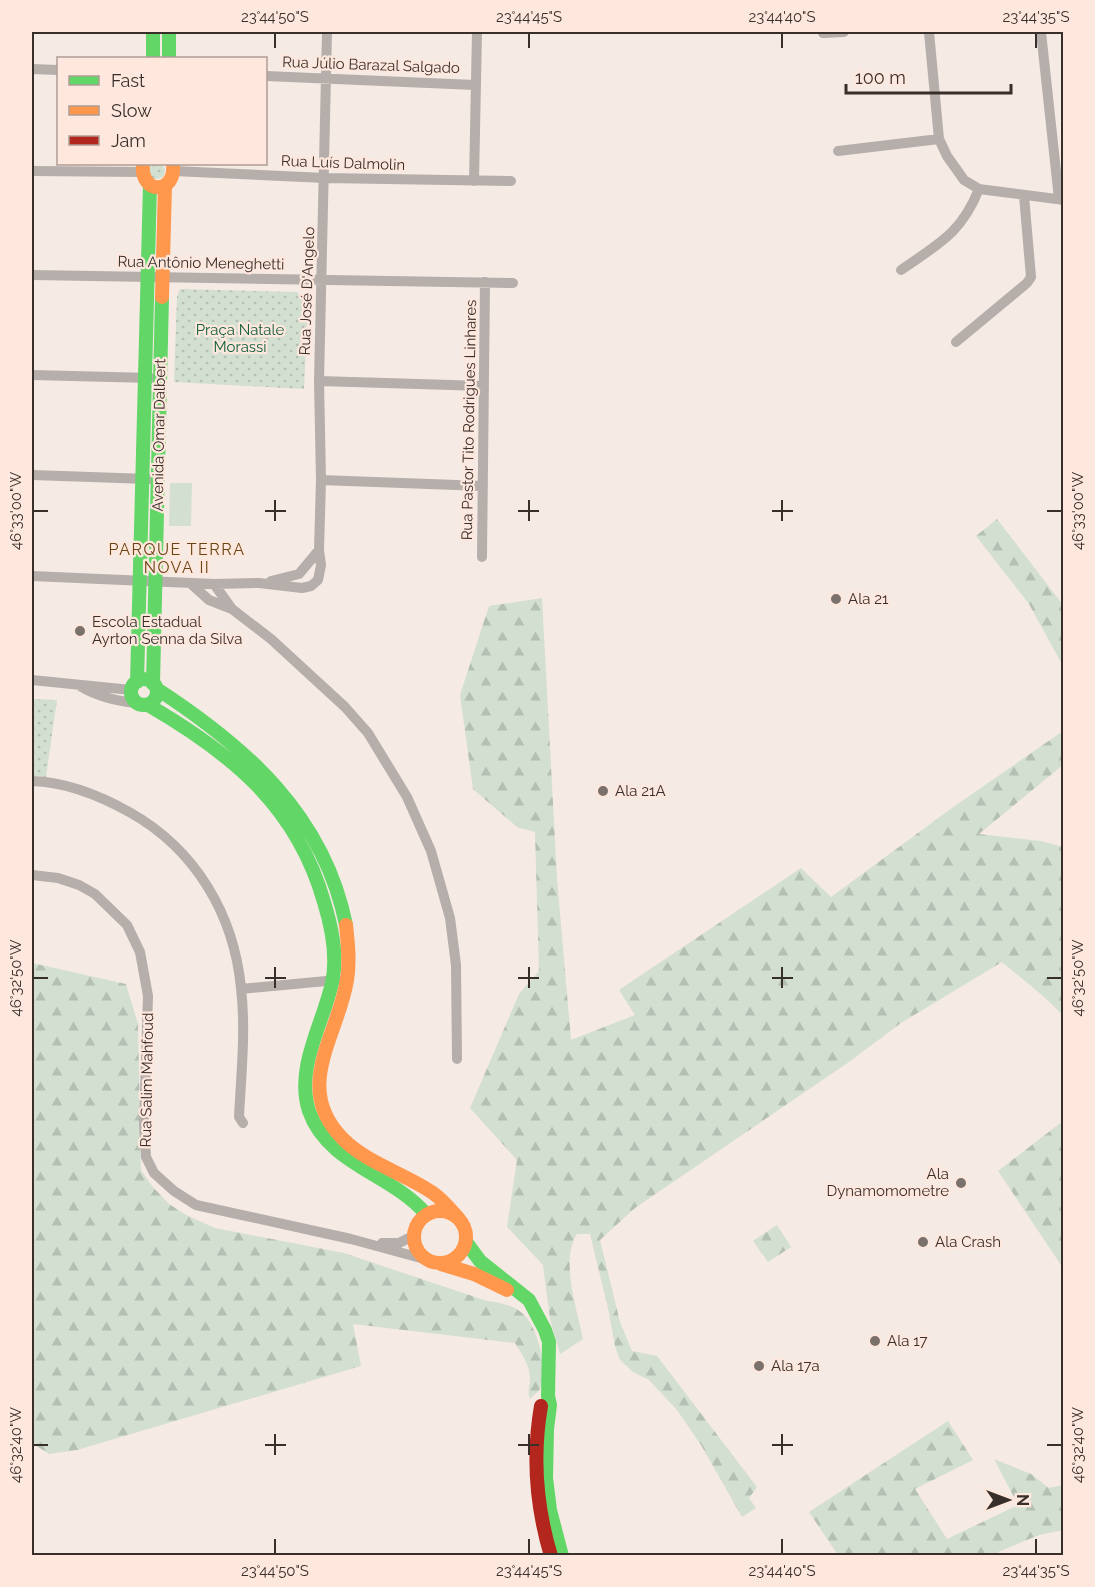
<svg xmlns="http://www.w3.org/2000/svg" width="1095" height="1587" viewBox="0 0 1095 1587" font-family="Raleway,sans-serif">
	<defs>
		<pattern id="forest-firs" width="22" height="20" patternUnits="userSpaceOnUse" patternTransform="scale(1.5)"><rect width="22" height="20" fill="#d2dfd1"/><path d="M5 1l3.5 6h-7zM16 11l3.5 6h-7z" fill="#b5c0b4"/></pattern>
		<pattern id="park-dots" width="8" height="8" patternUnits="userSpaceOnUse" patternTransform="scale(1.5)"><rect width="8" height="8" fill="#d2dfd1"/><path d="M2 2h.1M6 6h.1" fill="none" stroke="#b5c0b4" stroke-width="1.8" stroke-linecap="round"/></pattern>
	</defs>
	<rect width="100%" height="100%" fill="#f6eae4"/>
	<!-- grass -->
	<path fill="#d2dfd1" d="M170,483H192L191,526H169Z"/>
	<!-- forest -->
	<path fill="url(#forest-firs)" d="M997,519L1063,605V666L1029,604L976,536Z
		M542,598L557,878L571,1040L635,1015L619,990L801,868L831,897L952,808L1063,731V765L979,834L1041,841L1063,847V1015L1043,996L1002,962L901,1023L849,1062L635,1208L600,1240L620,1322L632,1351L657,1356L757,1487L749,1498L756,1508L742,1517L701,1445L677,1410L649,1380L633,1372L620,1360L615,1346L608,1308L590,1234H577C560,1260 577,1309 583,1339L560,1354L550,1319L543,1265L507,1227L517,1160L470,1108L519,994L539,971L535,832L517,827L473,789L460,695L489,606Z
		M32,963L126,984L138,1024L141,1170L152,1186L169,1204L186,1215L215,1228L344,1253L487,1301C501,1303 516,1305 526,1317C538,1330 549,1373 540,1389C538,1392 533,1396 530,1399C527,1392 530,1387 530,1379C530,1365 522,1354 515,1343L353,1324L361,1366L77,1450L49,1454L32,1443Z
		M1063,1121V1268L998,1171Z
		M777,1225L791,1247L768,1262L753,1241Z
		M948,1421L973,1460L915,1489L947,1539L1018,1505L994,1459L1031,1474L1049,1488L1063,1485V1530L1039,1535L998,1552L1000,1555H838L809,1512Z"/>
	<!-- park -->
	<path fill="url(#park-dots)" d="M149 171a8 8 0 1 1 16 0a8 8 0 1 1-16 0Z
		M180,289L297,292L308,303L304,389L174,382L177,297Z
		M32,699L57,700L46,777L32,776Z"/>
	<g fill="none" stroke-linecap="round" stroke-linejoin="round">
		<!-- street -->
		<path stroke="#b5aeaa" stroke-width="10" d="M929,32L939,139L947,156L964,180L979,189L1064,200
			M1041,32L1059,199
			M823,33L844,32
			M32,69L58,70
			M266,76L475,85
			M838,151L939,139
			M32,171L142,172
			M174,171L325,178L511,181
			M474,181L477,32
			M901,270C938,244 961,234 979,189
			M32,275L513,283
			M956,342L1027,283L1031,277L1024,196
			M32,375L151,378
			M319,381L484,386
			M32,475L149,479
			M321,480L483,486
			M482,557L485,282
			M32,576L214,584L259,583L302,588L311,586L318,580L321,565L319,550L321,480L319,381L327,32
			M271,581L299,574L319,550
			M190,583L209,600L232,609L271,639L345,707L368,733L407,797L431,851L450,918L456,965L457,1059
			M214,584L232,609
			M32,680L131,690
			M80,686C98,697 116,701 136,703
			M32,781C66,782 101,796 131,813C196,850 234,915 241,988C246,1031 241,1075 239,1117L243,1123
			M32,875L58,878L79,885L95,894L127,925L140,952L148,996L144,1123L146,1157L154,1173L174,1191L196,1205L351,1239L428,1260
			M241,989L337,980
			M382,1243H399L413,1236"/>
		<!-- fast -->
		<path stroke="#63d668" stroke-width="14" d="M153,32V58
			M169,32V58
			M131 692a13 13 0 1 1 26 0a13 13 0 1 1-26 0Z
			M137,682L150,185
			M153,684L162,297
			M157,689C246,747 324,815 346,925
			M148,705C231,753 297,806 324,902C332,928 338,956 332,983C323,1024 295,1068 309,1111C328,1165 392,1174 426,1214
			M466,1242L480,1261L529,1300L545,1330L549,1342L548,1396L550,1405L547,1429L546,1478L550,1510L562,1556"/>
		<!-- slow -->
		<path stroke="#ff974d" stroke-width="14" d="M143,164C140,195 176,195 173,164
			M162,297L165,186
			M346,925C348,943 350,962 347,980C338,1036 292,1088 343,1139C368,1164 404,1173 433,1193C443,1200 451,1210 459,1219
			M414 1237a26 26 0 1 1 52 0a26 26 0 1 1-52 0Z
			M441,1264L474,1274L507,1290"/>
		<!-- jam -->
		<path stroke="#b3261e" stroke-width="14" d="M541,1406C532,1458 536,1506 551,1556"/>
	</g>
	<!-- ticks -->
	<path fill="none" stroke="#382f2b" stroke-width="2" d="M275,33V48M529,33V48M782,33V48M1036,33V48M275,500V521M529,500V521M782,500V521M33,511H48M265,511H286M518,511H539M772,511H793M1047,511H1062M275,967V988M529,967V988M782,967V988M33,978H48M265,978H286M518,978H539M772,978H793M1047,978H1062M275,1434V1455M529,1434V1455M782,1434V1455M33,1445H48M265,1445H286M518,1445H539M772,1445H793M1047,1445H1062M275,1539V1554M529,1539V1554M782,1539V1554M1036,1539V1554"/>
	<!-- markers -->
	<g fill="#7a706c" stroke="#fee7dc" stroke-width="2">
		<circle cx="836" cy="599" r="6"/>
		<circle cx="80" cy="631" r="6"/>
		<circle cx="603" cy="791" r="6"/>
		<circle cx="961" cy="1183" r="6"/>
		<circle cx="923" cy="1242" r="6"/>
		<circle cx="875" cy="1341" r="6"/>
		<circle cx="759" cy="1366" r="6"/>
	</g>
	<g text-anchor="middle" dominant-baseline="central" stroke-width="4.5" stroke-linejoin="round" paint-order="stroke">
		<!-- street labels -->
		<g font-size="15" fill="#382f2b" stroke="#fee7dc">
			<text transform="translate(371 65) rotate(2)">Rua Júlio Barazal Salgado</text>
			<text transform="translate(343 163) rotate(2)">Rua Luís Dalmolin</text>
			<text transform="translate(201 263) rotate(1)">Rua Antônio Meneghetti</text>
			<text transform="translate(307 291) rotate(-88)">Rua José D'Angelo</text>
			<text transform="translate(469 420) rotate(-89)">Rua Pastor Tito Rodrigues Linhares</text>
			<text transform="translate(159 435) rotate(-89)">Avenida Omar Dalbert</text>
			<text transform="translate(147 1080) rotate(-89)">Rua Salim Mahfoud</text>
		</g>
		<!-- park labels -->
		<g font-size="15" fill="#13603d" stroke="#fee7dc">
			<text x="240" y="330">Praça Natale<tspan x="240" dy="17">Morassi</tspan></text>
		</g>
		<!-- poi labels -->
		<g font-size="15" fill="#382f2b" stroke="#fee7dc" text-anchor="start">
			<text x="848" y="599">Ala 21</text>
			<text x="92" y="622">Escola Estadual<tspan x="92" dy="17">Ayrton Senna da Silva</tspan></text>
			<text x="615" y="791">Ala 21A</text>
			<text x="949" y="1174" text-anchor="end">Ala<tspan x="949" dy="17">Dynamomometre</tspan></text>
			<text x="935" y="1242">Ala Crash</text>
			<text x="887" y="1341">Ala 17</text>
			<text x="771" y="1366">Ala 17a</text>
		</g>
		<!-- neighbourhood labels -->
		<g font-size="16" letter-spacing="1.5" fill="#694414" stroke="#fee7dc">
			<text x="177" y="549">PARQUE TERRA<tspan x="177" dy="18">NOVA II</tspan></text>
		</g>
	</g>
	<!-- border -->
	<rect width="1095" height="1587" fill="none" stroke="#fee7dc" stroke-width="66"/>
	<!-- legend -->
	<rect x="57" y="57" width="210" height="108" fill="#fee7dc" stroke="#af9d95" stroke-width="1.5"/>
	<rect x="69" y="76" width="30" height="9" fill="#63d668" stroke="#af9d95" stroke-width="1.5"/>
	<text x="111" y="87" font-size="18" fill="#382f2b">Fast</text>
	<rect x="69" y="106" width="30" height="9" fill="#ff974d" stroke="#af9d95" stroke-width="1.5"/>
	<text x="111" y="117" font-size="18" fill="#382f2b">Slow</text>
	<rect x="69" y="136" width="30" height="9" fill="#b3261e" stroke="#af9d95" stroke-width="1.5"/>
	<text x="111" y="147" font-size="18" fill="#382f2b">Jam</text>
	<!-- north arrow -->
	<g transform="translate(1008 1500) rotate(90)" stroke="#fee7dc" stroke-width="4.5" paint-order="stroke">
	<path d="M0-4.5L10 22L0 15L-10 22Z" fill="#382f2b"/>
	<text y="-9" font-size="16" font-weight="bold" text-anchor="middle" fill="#382f2b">N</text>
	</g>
	<!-- scale -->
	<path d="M846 84v9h165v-9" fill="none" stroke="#382f2b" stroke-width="3"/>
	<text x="855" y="84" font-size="18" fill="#382f2b" stroke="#fee7dc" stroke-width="4.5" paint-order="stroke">100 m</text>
	<rect x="33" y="33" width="1029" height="1521" fill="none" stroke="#382f2b" stroke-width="2"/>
	<g font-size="15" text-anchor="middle" fill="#382f2b">
		<text x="275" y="22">23°44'50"S</text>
		<text x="529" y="22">23°44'45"S</text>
		<text x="782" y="22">23°44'40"S</text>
		<text x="1036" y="22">23°44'35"S</text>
		<text transform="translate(1078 511) rotate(-90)" y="5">46°33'00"W</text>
		<text transform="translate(16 511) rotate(-90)" y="5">46°33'00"W</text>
		<text transform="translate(16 978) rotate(-90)" y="5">46°32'50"W</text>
		<text transform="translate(1078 978) rotate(-90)" y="5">46°32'50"W</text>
		<text transform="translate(1078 1445) rotate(-90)" y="5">46°32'40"W</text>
		<text transform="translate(16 1445) rotate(-90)" y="5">46°32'40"W</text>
		<text x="275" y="1576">23°44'50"S</text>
		<text x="529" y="1576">23°44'45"S</text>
		<text x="782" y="1576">23°44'40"S</text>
		<text x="1036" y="1576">23°44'35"S</text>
	</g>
</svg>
